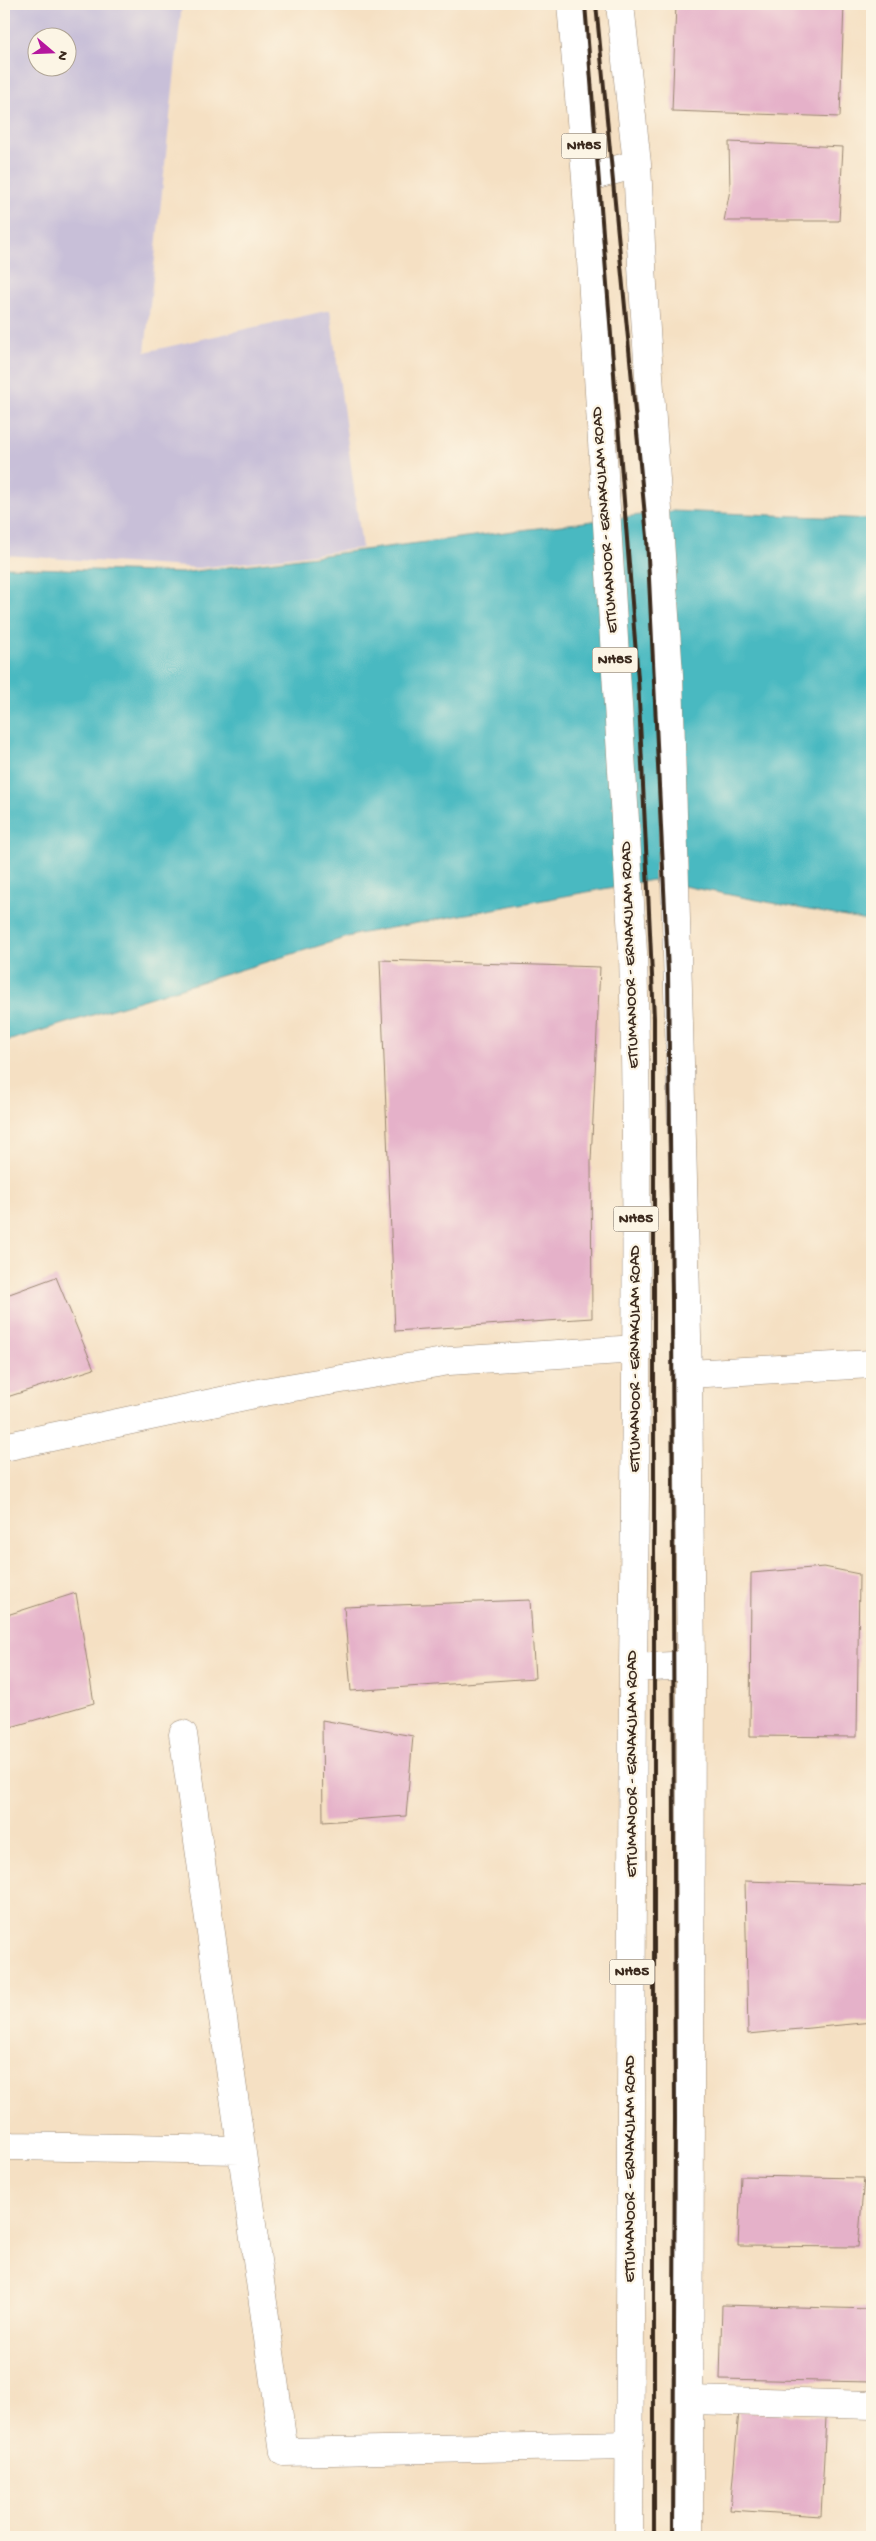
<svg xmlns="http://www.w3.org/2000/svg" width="876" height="2541" viewBox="0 0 876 2541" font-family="'Gochi Hand',sans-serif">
	<rect width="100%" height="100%" fill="#fcf5e5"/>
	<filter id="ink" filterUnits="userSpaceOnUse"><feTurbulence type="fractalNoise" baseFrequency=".02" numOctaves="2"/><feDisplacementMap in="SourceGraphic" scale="10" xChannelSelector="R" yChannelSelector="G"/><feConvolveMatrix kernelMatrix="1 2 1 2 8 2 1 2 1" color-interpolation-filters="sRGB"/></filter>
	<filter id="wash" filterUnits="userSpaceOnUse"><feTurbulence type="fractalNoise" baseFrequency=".0096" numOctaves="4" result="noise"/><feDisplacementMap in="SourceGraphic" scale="20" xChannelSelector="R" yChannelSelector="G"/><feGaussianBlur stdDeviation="1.12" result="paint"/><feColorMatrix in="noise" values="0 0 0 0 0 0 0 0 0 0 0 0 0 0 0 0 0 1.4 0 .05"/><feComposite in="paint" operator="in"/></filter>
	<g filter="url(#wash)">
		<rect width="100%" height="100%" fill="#f5e0c3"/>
		<!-- industrial -->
		<path fill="#c8bfd8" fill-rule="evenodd" d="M4,4H182L145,352L330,310L362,548L200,568L4,555ZM38,38H68V68H38Z"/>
		<!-- water -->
		<path fill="#4ab9c1" stroke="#427270" d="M672,511L872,519V922L652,880L358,934L4,1042V567L181,573Z"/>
		<g id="blocks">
			<!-- building -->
			<path fill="#e5b1c9" d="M676,4H844L840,117L672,111Z
				M729,142L843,147L839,221H724L730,190Z
				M380,960L600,967L591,1161L592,1318L395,1331Z
				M56,1277L94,1369L4,1398V1296Z
				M824,1567L859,1574L857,1737L750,1736L751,1573Z
				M76,1593L94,1703L4,1729V1616Z
				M530,1600L535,1678L351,1691L344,1607Z
				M322,1720L413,1736L406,1816L323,1822Z
				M745,1881L872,1885V2022L748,2034Z
				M741,2176L864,2178L858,2247L738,2246Z
				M722,2305L872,2309V2382L720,2379Z
				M739,2411L826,2417L821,2516L730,2510Z"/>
		</g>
	</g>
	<g filter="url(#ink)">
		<use href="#blocks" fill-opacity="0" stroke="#988570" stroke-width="1"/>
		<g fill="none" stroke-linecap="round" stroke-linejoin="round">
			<defs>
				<path id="minor" d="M688,1374L872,1364
					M4,1447L264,1392L449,1361L637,1349
					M183,1734L284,2452L630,2445
					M4,2144L11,2146L240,2150
					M691,2400L872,2405"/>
				<path id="trunk" d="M571,4L586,178L633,952C639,1191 636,1430 633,1669C631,1958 631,2248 629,2537
					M620,4L637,164L643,285L669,675L679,1024L688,1374L691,1665L689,2537
					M586,178L637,164
					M633,1668L691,1665"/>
			</defs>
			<!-- minor casing -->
			<use href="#minor" stroke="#988570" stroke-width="29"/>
			<!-- trunk casing -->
			<use href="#trunk" stroke="#988570" stroke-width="29"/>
			<!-- minor -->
			<use href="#minor" stroke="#fff" stroke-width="28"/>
			<!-- trunk -->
			<use href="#trunk" stroke="#fff" stroke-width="28"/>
			<!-- rail -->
			<path stroke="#3b2a1e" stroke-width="4" d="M585,4L638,679L654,1018V2537
				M596,4L647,537L668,972L672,1299L675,2119L673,2537"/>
		</g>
	</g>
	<g text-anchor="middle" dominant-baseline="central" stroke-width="4.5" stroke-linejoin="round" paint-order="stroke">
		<!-- shield labels -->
		<g fill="#fcf5e5" stroke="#75675a" stroke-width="1">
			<rect x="561.5" y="133.5" width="45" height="25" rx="4"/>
			<rect x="592.5" y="647.5" width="45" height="25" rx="4"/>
			<rect x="613.5" y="1206.5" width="45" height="25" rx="4"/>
			<rect x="609.5" y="1959.5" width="45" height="25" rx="4"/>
		</g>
		<g font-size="15" font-weight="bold" fill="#3b2a1e">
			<text x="584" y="146">NH85</text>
			<text x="615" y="660">NH85</text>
			<text x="636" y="1219">NH85</text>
			<text x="632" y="1972">NH85</text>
		</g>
		<!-- street labels -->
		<g font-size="16" fill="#3b2a1e" stroke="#fcf5e5">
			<text transform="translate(606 520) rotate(-94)">ETTUMANOOR - ERNAKULAM ROAD</text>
			<text transform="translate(631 955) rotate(-92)">ETTUMANOOR - ERNAKULAM ROAD</text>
			<text transform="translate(636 1359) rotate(-90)">ETTUMANOOR - ERNAKULAM ROAD</text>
			<text transform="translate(633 1764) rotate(-90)">ETTUMANOOR - ERNAKULAM ROAD</text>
			<text transform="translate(631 2169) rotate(-90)">ETTUMANOOR - ERNAKULAM ROAD</text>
		</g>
	</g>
	<!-- margin -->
	<rect width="876" height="2541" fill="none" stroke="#fcf5e5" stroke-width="20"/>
	<!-- north arrow -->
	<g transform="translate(52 52) rotate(109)"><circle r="24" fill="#fcf5e5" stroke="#afa495"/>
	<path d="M0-4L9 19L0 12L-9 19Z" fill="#b5179e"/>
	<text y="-8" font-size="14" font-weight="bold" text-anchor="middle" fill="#3b2a1e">N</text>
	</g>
</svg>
